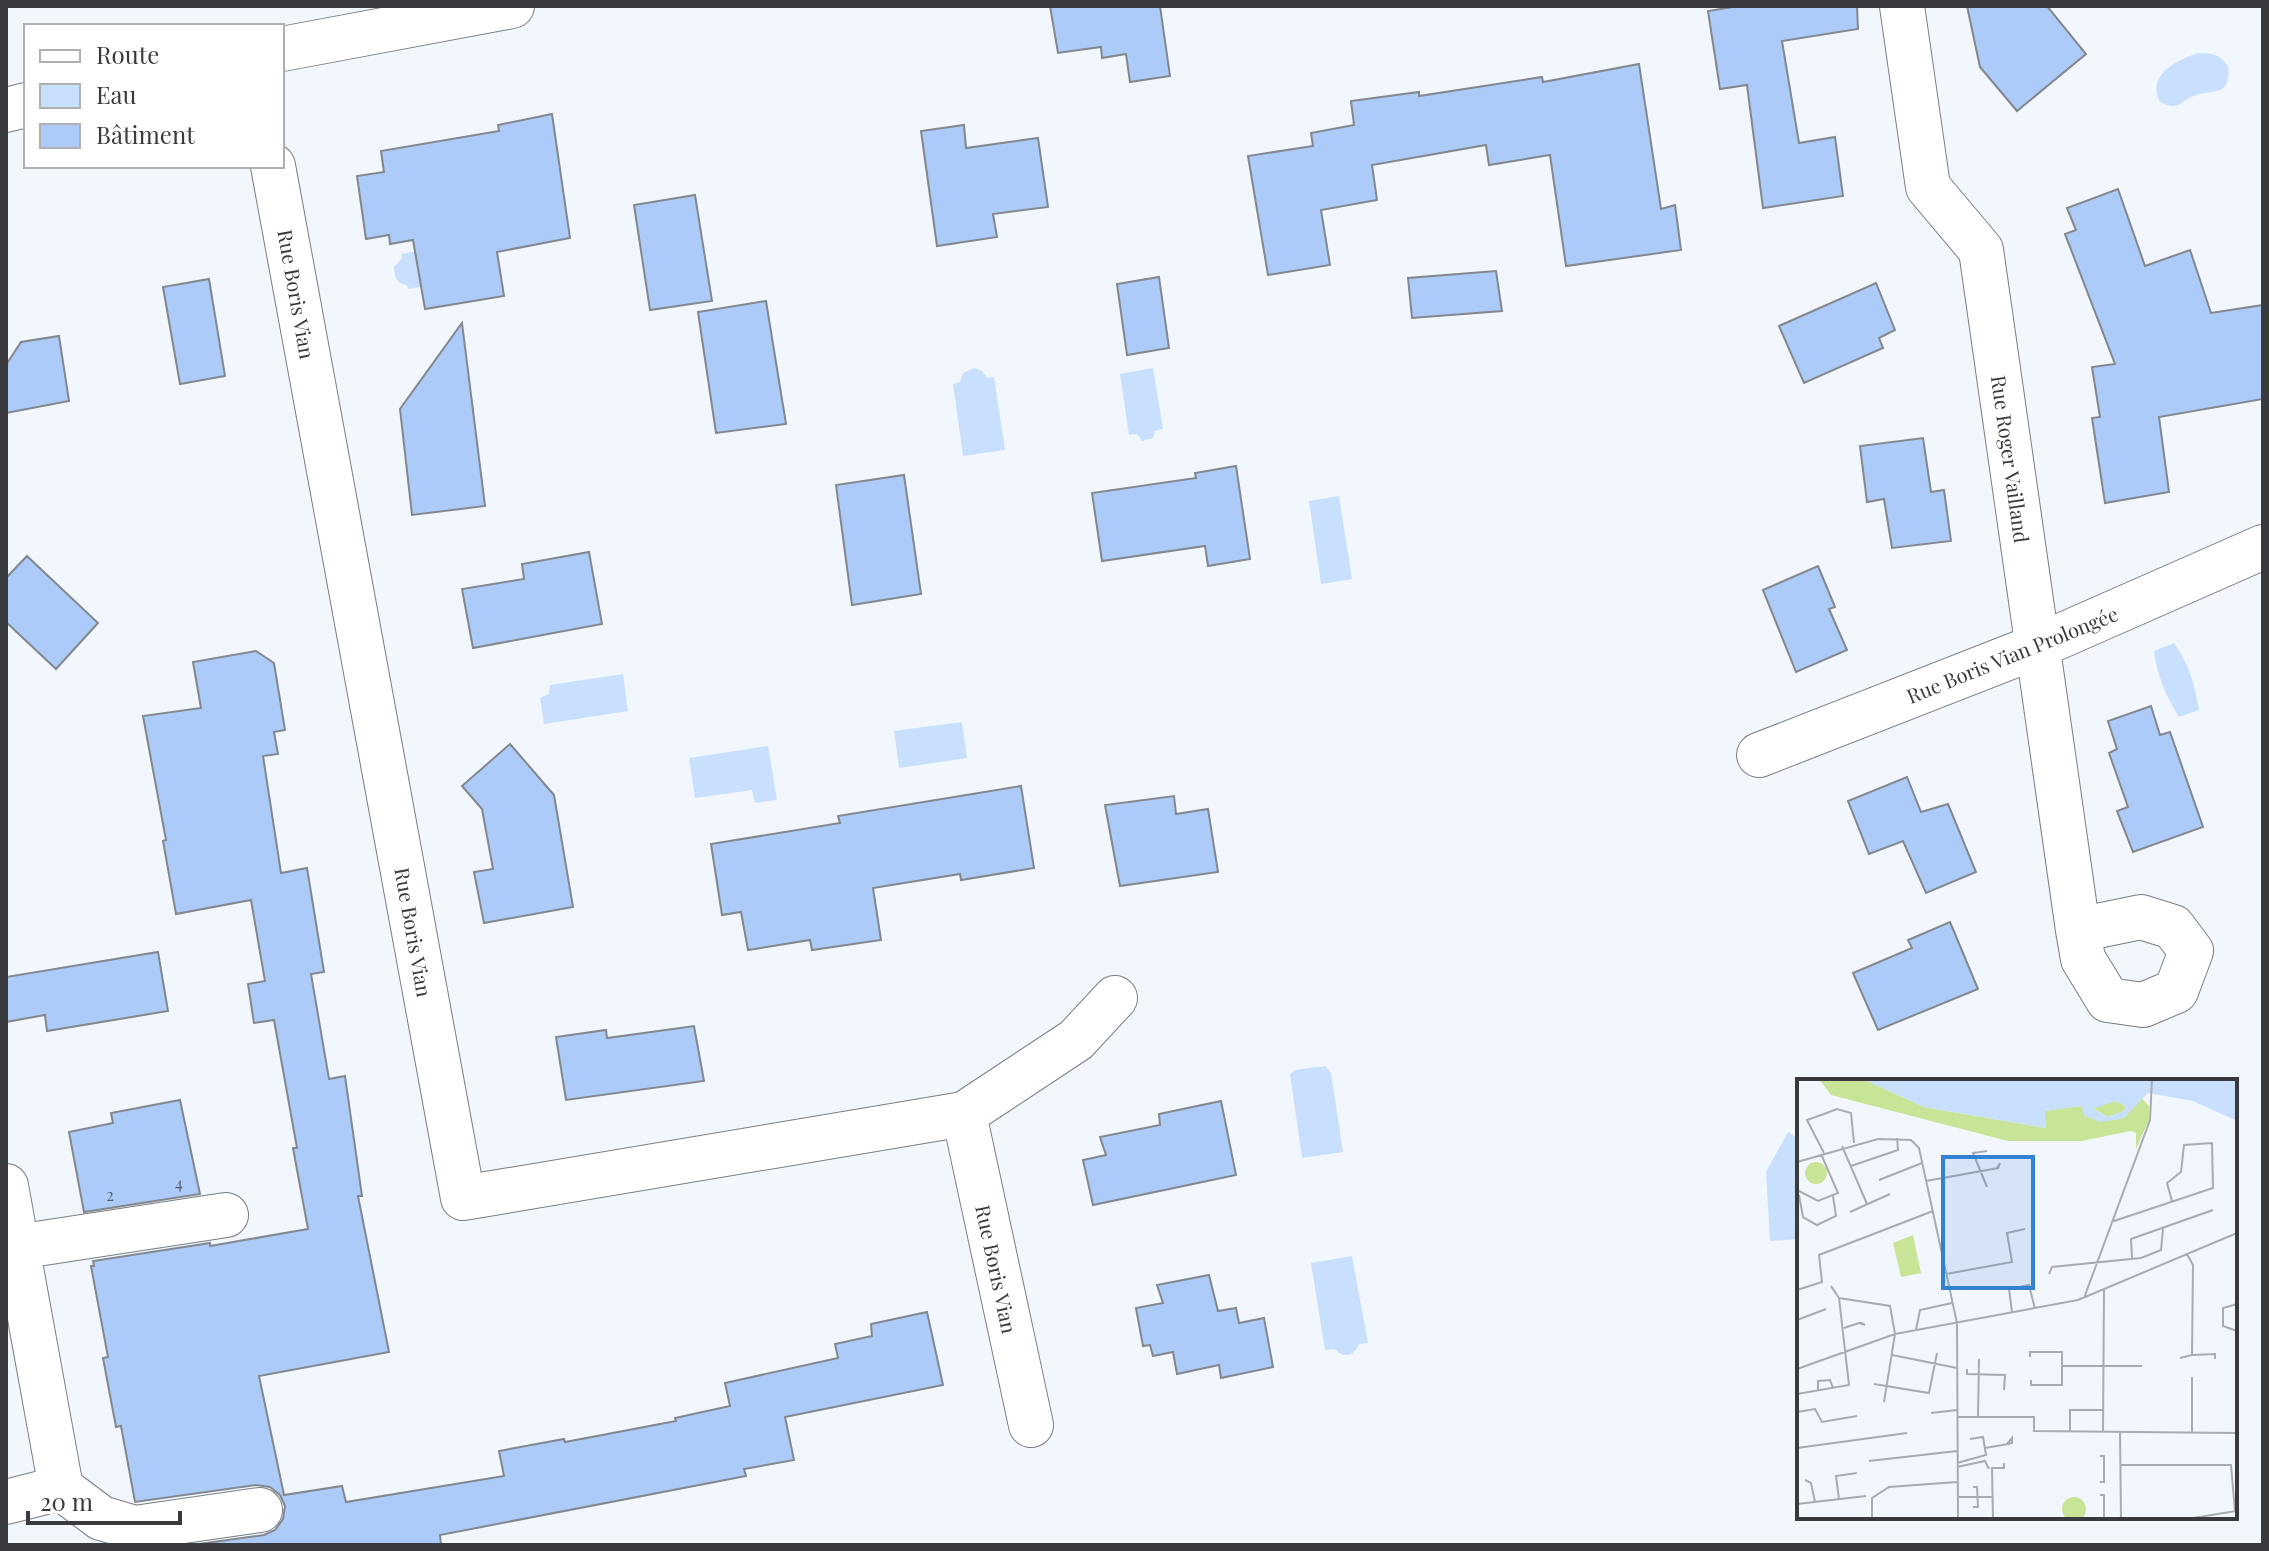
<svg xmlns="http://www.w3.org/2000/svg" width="2269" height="1551" viewBox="0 0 2269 1551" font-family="'Playfair Display',serif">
	<rect width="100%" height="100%" fill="#f2f7fe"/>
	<!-- water -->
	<path fill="#c8e0fd" d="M2198,53C2212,53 2219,54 2228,66C2231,96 2216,89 2196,95C2179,101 2181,112 2160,102C2146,75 2177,60 2198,53Z
		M466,242L473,277L408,289L407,285C397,284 394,277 394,267L402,258L401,254Z
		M974,368L982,371L987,378L994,377L1005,450L963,456L953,384L960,382L963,373Z
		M1153,368L1163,429L1155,431L1153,438L1142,441L1137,434L1129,435L1120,374Z
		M1339,496L1352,579L1321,584L1309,501Z
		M2174,643C2189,664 2195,685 2199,710L2179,717C2166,696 2157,676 2154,651Z
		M623,674L628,711L544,724L540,698L549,694L550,685Z
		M962,722L967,758L899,768L894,731Z
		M768,746L777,800L755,803L752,790L695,798L689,758Z
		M1325,1066L1331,1073L1343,1152L1302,1158L1290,1074L1295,1070Z
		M1788,1132L1799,1139V1239L1770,1241L1766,1172Z
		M1352,1256L1368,1343L1359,1344C1355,1356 1343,1359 1335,1349L1325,1350L1311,1263Z"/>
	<!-- building -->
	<path fill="#adcbf8" stroke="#83878e" stroke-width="2" d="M1050,6H1160L1170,76L1130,82L1126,54L1102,58L1101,47L1058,53Z
		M1739,6H1857L1858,29L1782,41L1799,143L1835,137L1843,196L1763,208L1747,85L1720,89L1708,11Z
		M1967,6H2047L2086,54L2017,111L1980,67Z
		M1639,64L1661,209L1675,205L1681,250L1566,266L1550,155L1489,165L1486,145L1372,165L1377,200L1321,210L1330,265L1268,275L1248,156L1313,146L1311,133L1354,125L1351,101L1419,92V96L1542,77L1543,82Z
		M552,114L570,238L497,252L504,296L425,309L413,240L390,244L389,235L366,239L357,176L384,172L381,151L499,131L498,125Z
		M964,125L966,148L1038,138L1048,207L993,214L997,237L937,246L921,131Z
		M2118,189L2145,266L2190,250L2211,313L2263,305V399L2159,417L2169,492L2105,503L2092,418L2100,417L2092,367L2115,364L2065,234L2076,230L2067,208Z
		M695,195L712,301L650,310L634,205Z
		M1496,271L1502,311L1412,318L1408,278Z
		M1159,277L1169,348L1127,355L1117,284Z
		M209,279L225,376L180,384L163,287Z
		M1876,283L1895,330L1879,338L1883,348L1804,383L1779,326Z
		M766,301L786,424L716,433L698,312Z
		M462,323L485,506L412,515L400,409Z
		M59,336L69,401L6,413V365L21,342Z
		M1923,438L1931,492L1944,490L1951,541L1892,548L1884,499L1867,502L1860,446Z
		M1236,466L1250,559L1208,566L1205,546L1102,561L1092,493L1196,478L1195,473Z
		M904,475L921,594L852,605L836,485Z
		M589,552L602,624L473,648L462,589L524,579L522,564Z
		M27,556L98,623L56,669L6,622V578Z
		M1818,566L1835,607L1829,609L1847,650L1796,672L1763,590Z
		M256,651L274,663L285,730L274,732L278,754L263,756L281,873L307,868L324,972L311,974L329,1079L345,1076L362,1196H358L389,1352L259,1376L284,1495L342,1486L346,1502L504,1476L499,1451L564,1439L565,1442L676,1421L675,1418L730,1406L725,1383L838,1358L835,1344L872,1336L871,1324L927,1312L943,1385L785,1417L794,1460L744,1469L746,1476L440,1535L441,1545H192L264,1535L275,1530L283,1519L285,1506L280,1495L270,1487L256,1485L135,1502L121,1426L116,1427L103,1358L108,1357L91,1266H94L93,1261L210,1243V1246L308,1229L293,1148H297L274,1020L254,1023L248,984L265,981L251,900L176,914L163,841L166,840L143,716L201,708L193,662Z
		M2151,706L2160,735L2170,732L2203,827L2133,852L2117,811L2128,807L2109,753L2117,749L2108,721Z
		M510,744L554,795L573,907L484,923L474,872L493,869L482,809L462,786Z
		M1907,777L1921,812L1948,804L1976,872L1926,893L1903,841L1869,854L1848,801Z
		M1021,786L1034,868L961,880L960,874L873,888L881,940L812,950L810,940L748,950L741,912L722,915L711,844L840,823L838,816Z
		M1174,796L1176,814L1208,809L1218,872L1120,886L1105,805Z
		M1950,922L1978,989L1878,1030L1853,973L1912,948L1908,940Z
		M158,952L168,1011L47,1031L45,1015L6,1022V977Z
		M694,1026L704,1081L566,1100L556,1037L606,1030L607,1038Z
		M180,1100L200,1194L84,1212L69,1132L113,1123L111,1113Z
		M1221,1101L1236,1175L1093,1205L1083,1160L1106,1155L1100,1137L1160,1125L1159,1114Z
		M1209,1275L1218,1311L1236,1308L1239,1323L1264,1318L1273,1367L1221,1378L1219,1365L1177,1374L1173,1352L1153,1356L1150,1345L1143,1346L1136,1308L1163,1303L1157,1285Z"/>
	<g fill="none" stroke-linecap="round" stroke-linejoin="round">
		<defs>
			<path id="minor" d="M1902,6L1928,187L1981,250L2078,930L2083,959L2108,1000L2143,1005L2176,991L2191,951L2173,927L2141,917L2078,930
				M282,49L512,6
				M6,110L26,105
				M273,166L463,1198L964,1114L1031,1425
				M1759,755L2038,646L2263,547
				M964,1114L1076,1040L1115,998
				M6,1186L61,1488L6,1502
				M17,1247L226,1215
				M61,1488L101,1518L135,1528L260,1510"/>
		</defs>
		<!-- minor casing -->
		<use href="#minor" stroke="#797d83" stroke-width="46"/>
		<!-- minor -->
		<use href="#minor" stroke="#fff" stroke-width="44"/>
	</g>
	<g text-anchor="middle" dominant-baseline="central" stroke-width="6" stroke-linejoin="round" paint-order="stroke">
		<!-- number labels -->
		<g font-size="16" fill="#555e6c">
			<text x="179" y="1182">4</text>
			<text x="110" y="1194">2</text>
		</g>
		<!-- street labels -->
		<g font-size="20" fill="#383a3d" stroke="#fff">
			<text transform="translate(297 294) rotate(80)">Rue Boris Vian</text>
			<text transform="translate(2011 459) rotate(82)">Rue Roger Vailland</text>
			<text transform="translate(2012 654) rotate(-22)">Rue Boris Vian Prolongée</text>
			<text transform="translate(414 932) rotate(80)">Rue Boris Vian</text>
			<text transform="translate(997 1269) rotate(78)">Rue Boris Vian</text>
		</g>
	</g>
	<!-- overview -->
	<g transform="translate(1797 1079)">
		<rect width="440" height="440" fill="#f2f7fe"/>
		<path d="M22,0H66L127,28L249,49L247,32L285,27L288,37L318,41L343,17L352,27V41L339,70V54L333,52L285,62H211L34,16ZM318,22L329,27L327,32L311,38L295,29ZM8 94a11 11 0 1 1 22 0a11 11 0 1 1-22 0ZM116,156L124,194L104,198L96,164ZM265 430a12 12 0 1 1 24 0a12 12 0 1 1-24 0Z" fill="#c8e496"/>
		<path d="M66,0H440V42L396,22L351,14L327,39L318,41L303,43L288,37L284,27L248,32L249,49L127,28ZM318,22L329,27L326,32L311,38L296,30Z" fill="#c8e0fd" fill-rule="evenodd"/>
		<path fill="none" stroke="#a8abb1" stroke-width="2" d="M45,67L70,125M27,74L10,41L27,35L40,30L54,34L57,64M0,83L81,60L114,61L122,69L160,244L161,440M54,87L101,71L100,59M82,101L125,84M129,102L201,89L203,84L200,89M190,108L176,74L190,72M0,111L21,122L41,114L24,75M2,116L6,138L20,146L39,137L36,117M53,133L93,115M314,143L416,109L415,64L387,66L384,93L370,104L375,122M335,179L334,160L416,131M149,195L215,183L210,154L228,150M252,195L255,188L344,179L364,171L366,150M0,211L25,203L22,176L136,132M42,219L93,227L98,255L87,323M287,219L353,41L355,0M440,225L426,229V247L440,252M215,233L212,210L232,206L238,230M0,241L29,230M47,249L62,244H65L68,246L62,244M119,251L123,231L155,224M95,276L160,289M395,276L418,275V280M233,278V273H265V306H234V301M383,279L395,276L396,186L390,175M265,287H345M0,290L98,255L281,221L440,154M170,290V295L208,296L207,311M395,298V354M77,305L132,314L140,274M21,312V302L33,301L36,309M0,315L52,306L42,219L34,207M0,333L18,330L25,343L60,337M134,334L160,331M160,338H237V352L440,354M181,338L182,280M273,353V331H306M306,353L307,211M323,353L324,440M0,369L110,354M188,369L211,365L215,364V359L210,365M303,377H307V403H303M72,382L160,372M160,384L189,376L186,358L173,360M323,386H434L438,432M160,388L188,382L192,390M8,401L14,404L18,423M176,408H180L181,428H176M303,416H307V440M161,418H196M42,420L39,397L60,394M0,425L69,417M75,440V419L92,408L160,403M196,440L195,389H207V384M390,440L439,432"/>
		<path fill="#3182d2" fill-opacity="0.15" stroke="#3182d2" stroke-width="4" d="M146,78H236V209H146Z"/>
		<rect width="440" height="440" fill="none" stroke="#383a3d" stroke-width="4"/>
	</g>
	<!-- border -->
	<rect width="2269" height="1551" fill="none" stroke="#383a3d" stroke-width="16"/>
	<!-- legend -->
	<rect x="24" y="24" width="260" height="144" fill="#ffffff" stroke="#afb0b1" stroke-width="2"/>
	<rect x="40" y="50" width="40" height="12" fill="#ffffff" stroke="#afb0b1" stroke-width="2"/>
	<text x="96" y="64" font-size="24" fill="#383a3d">Route</text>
	<rect x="40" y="84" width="40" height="24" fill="#c8e0fd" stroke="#afb0b1" stroke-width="2"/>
	<text x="96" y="104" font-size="24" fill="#383a3d">Eau</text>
	<rect x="40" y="124" width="40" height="24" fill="#adcbf8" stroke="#afb0b1" stroke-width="2"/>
	<text x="96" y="144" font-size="24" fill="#383a3d">Bâtiment</text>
	<!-- scale -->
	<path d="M28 1511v12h152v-12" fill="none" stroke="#383a3d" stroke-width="4"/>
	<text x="40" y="1511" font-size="24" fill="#383a3d" stroke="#ffffff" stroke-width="6" paint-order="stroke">20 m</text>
</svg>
